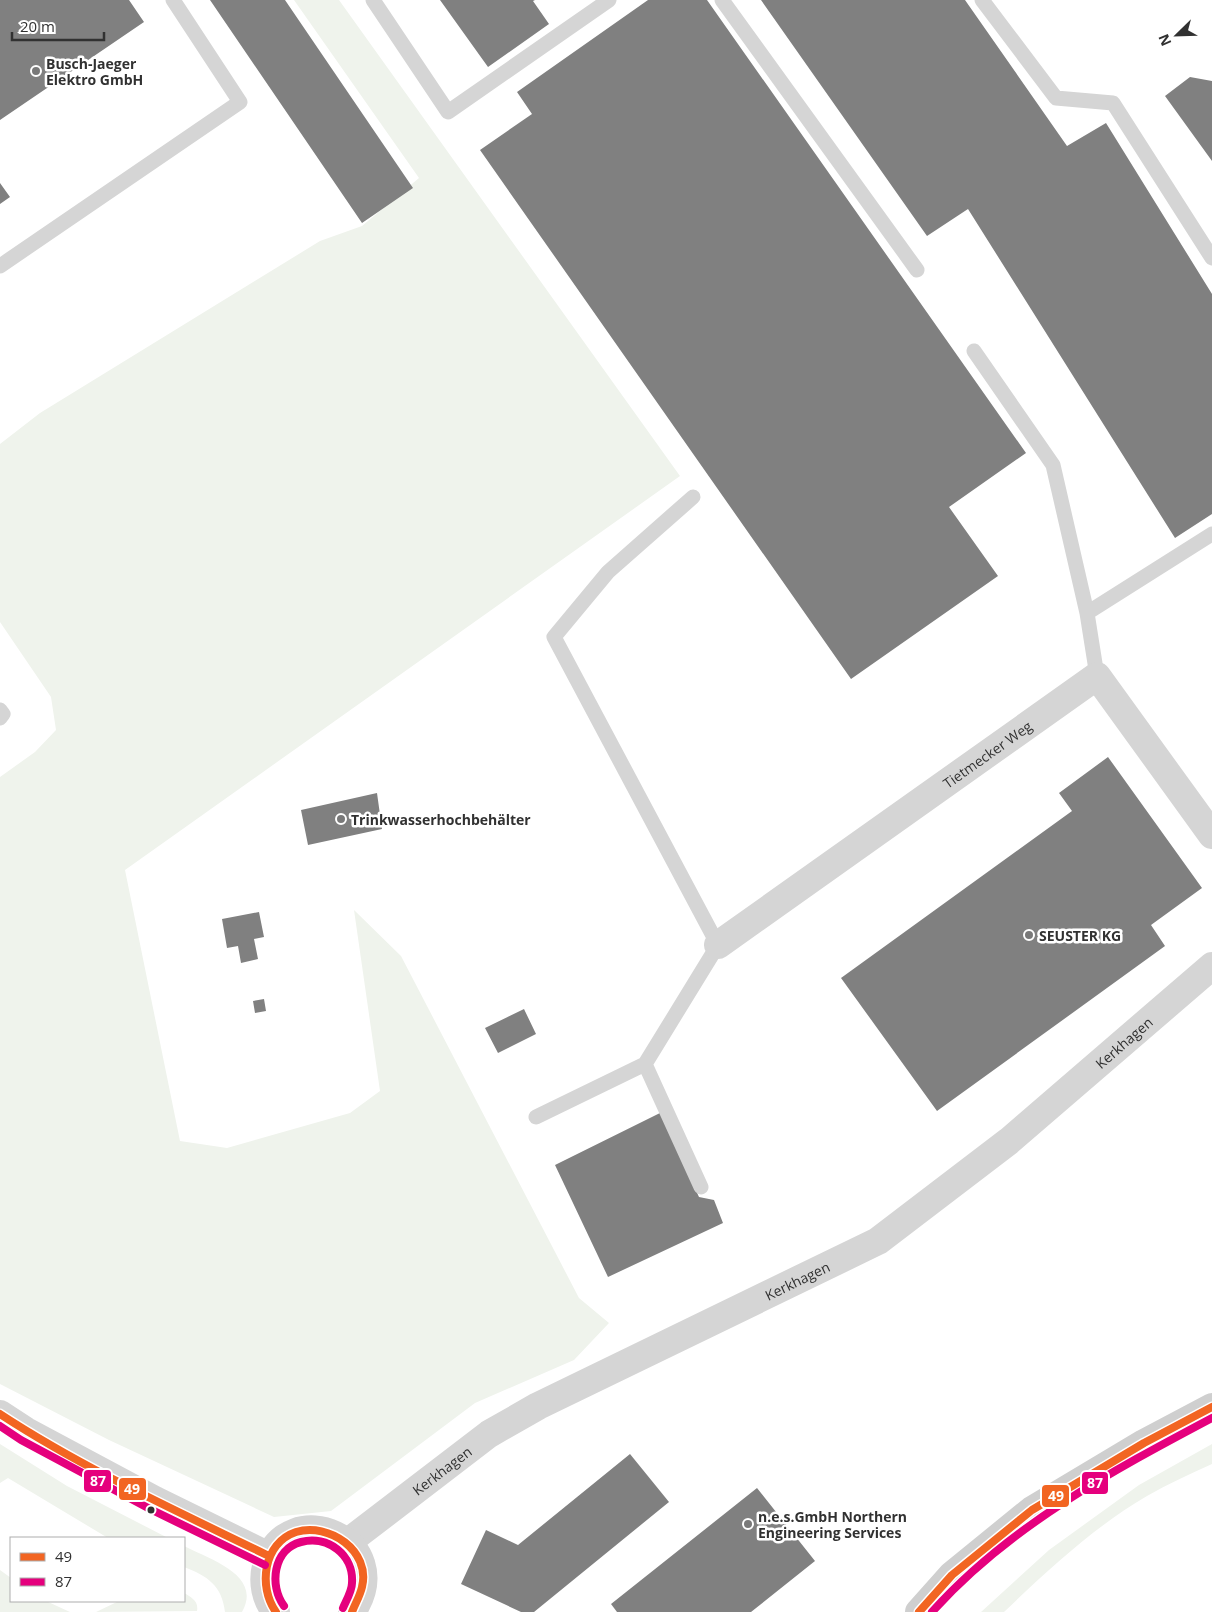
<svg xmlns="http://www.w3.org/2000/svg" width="1212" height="1612" viewBox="0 0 1212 1612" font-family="'Open Sans',sans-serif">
	<rect width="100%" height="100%" fill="#fff"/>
	<!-- green -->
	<path fill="#eff3ec" d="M294,0H339L680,476L125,870L180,1141L227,1148L350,1113L380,1091L354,910L401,956L579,1298L609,1323L574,1360L475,1403L331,1511L274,1517L109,1440L0,1384V777L35,752L56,730L51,697L0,622V444L40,413L320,241L362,226L419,178Z
		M0,1444L67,1486L168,1538H108L8,1478L0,1483Z
		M1212,1444V1464C1190,1474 1168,1484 1147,1496C1094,1527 1048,1570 1004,1612H981L1049,1550L1139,1485Z
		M184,1546C209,1559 263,1575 242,1612H225C222,1586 208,1576 184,1567Z
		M0,1570L11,1578V1601H46L70,1612H0Z
		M184,1593C191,1597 199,1601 197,1611L96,1612L119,1601H184Z"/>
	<!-- building -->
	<path fill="#808080" d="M0,0H129L144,22L0,120Z
		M210,0H285L413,188L362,223Z
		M440,0H535L533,1L549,24L488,67Z
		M648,0H707L1026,453L949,507L998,576L851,679L480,150L532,114L517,92Z
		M761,0H965L1067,146L1106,123L1212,294V514L1175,538L968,209L927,236Z
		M1190,77L1212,81V161L1165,96Z
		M0,183L10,197L0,204Z
		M1108,757L1202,888L1151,925L1165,946L937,1111L841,978L1072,811L1059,793Z
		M377,793L382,829L308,845L301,810Z
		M259,912L264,937L254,939L258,959L241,963L238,946L227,948L222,919Z
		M264,999L266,1011L255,1013L253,1001Z
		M524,1009L536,1034L498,1053L485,1028Z
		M660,1113L699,1197L714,1200L723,1223L608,1277L555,1165Z
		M630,1454L669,1502L534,1612H521L461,1584L486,1530L518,1545Z
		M757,1488L815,1561L751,1612H617L611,1604Z"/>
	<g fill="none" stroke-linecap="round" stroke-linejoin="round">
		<!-- service -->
		<path stroke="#d5d5d5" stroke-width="15" d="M373,0L448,112L609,0
			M722,0L917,270
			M982,0L1056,98L1113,103L1212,258
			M0,266L240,102L173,0
			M974,351L1053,465L1087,613L1097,676
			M1087,613L1212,534
			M0,710L3,714L0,718
			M645,1064L701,1187
			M536,1117L645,1064L718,945L554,637L608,572L693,497"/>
		<!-- minor -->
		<g stroke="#d5d5d5" stroke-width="28">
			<path id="s1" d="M718,945L1097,676L1212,835"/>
			<path d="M0,1414L26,1431L155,1500L269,1556"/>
			<path id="s2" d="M348,1542L489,1434L538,1406L878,1241L1009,1141L1212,966"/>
			<path d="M276,1612C265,1599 262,1582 266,1566C287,1493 399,1540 352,1612"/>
		</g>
		<!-- secondary -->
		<path stroke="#cfcfcf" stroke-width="28" d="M919,1612L952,1575L1032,1510L1144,1443L1212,1407"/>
		<defs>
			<path id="bus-1" d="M0,1414C84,1469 179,1512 269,1556
				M276,1612C258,1587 263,1543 296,1532C329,1522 371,1551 362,1587C360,1596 355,1604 352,1612
				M919,1612L952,1575L1032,1510L1144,1443L1212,1407"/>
			<path id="bus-2" d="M0,1426L21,1440L150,1509L265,1565
				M284,1606C269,1586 273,1549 301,1542C328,1535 354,1555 352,1583C352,1591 346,1601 343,1608
				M932,1612C1009,1526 1112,1471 1212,1418"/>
		</defs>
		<!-- bus-1 casing -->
		<use href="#bus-1" stroke="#fff" stroke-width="11"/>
		<!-- bus-2 casing -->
		<use href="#bus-2" stroke="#fff" stroke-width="11"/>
		<!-- bus-1 -->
		<use href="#bus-1" stroke="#f26522" stroke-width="8"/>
		<!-- bus-2 -->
		<use href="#bus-2" stroke="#e5007d" stroke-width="8"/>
	</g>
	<!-- markers -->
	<g fill="#797979" stroke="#fff" stroke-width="2">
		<circle cx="36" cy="71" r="5"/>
		<circle cx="341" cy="819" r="5"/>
		<circle cx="1029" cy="935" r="5"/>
		<circle cx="748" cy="1524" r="5"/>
	</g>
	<circle fill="#313131" stroke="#fff" stroke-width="2" cx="151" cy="1510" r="4.5"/>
	<g text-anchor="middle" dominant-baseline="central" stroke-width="5" stroke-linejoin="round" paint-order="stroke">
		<!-- poi labels -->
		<g font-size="14" font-weight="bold" fill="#313131" stroke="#fff" text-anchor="start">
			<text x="46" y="63">Busch-Jaeger<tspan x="46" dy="16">Elektro GmbH</tspan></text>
			<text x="351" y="819">Trinkwasserhochbehälter</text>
			<text x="1039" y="935">SEUSTER KG</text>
			<text x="758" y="1516">n.e.s.GmbH Northern<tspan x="758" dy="16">Engineering Services</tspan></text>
		</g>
		<!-- street labels -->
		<g font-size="14" fill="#313131" stroke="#fff">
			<text stroke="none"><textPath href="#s1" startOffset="330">Tietmecker Weg</textPath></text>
			<text stroke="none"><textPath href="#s2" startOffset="928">Kerkhagen</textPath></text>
			<text stroke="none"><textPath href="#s2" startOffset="522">Kerkhagen</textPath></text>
			<text stroke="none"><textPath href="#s2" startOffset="118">Kerkhagen</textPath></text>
		</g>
	</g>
	<g stroke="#fff" stroke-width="2">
		<rect x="83" y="1469" width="29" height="24" rx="5" fill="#e5007d"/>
		<rect x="1081" y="1471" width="28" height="24" rx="5" fill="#e5007d"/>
		<rect x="118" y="1477" width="29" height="24" rx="5" fill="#f26522"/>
		<rect x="1041" y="1484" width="29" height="24" rx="5" fill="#f26522"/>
	</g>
	<g font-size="14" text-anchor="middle" font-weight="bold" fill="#fff">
		<text x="98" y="1486">87</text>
		<text x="1095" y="1488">87</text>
		<text x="132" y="1494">49</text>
		<text x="1056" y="1501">49</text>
	</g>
	<!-- legend -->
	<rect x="10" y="1537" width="175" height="65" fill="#ffffff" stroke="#adadad"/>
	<rect x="20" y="1553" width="25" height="8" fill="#f26522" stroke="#adadad"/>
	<text x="55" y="1562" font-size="15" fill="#313131">49</text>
	<rect x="20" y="1578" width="25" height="8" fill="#e5007d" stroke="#adadad"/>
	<text x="55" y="1587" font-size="15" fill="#313131">87</text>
	<!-- north arrow -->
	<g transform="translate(1177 35) rotate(247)" stroke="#ffffff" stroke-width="4" paint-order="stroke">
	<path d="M0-4L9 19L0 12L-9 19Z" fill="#313131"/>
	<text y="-8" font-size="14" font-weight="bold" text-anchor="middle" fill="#313131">N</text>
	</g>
	<!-- scale -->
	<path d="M12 32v8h92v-8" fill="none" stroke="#313131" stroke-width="2.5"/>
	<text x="20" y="32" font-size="15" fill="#313131" stroke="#ffffff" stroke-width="4" paint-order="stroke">20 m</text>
</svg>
